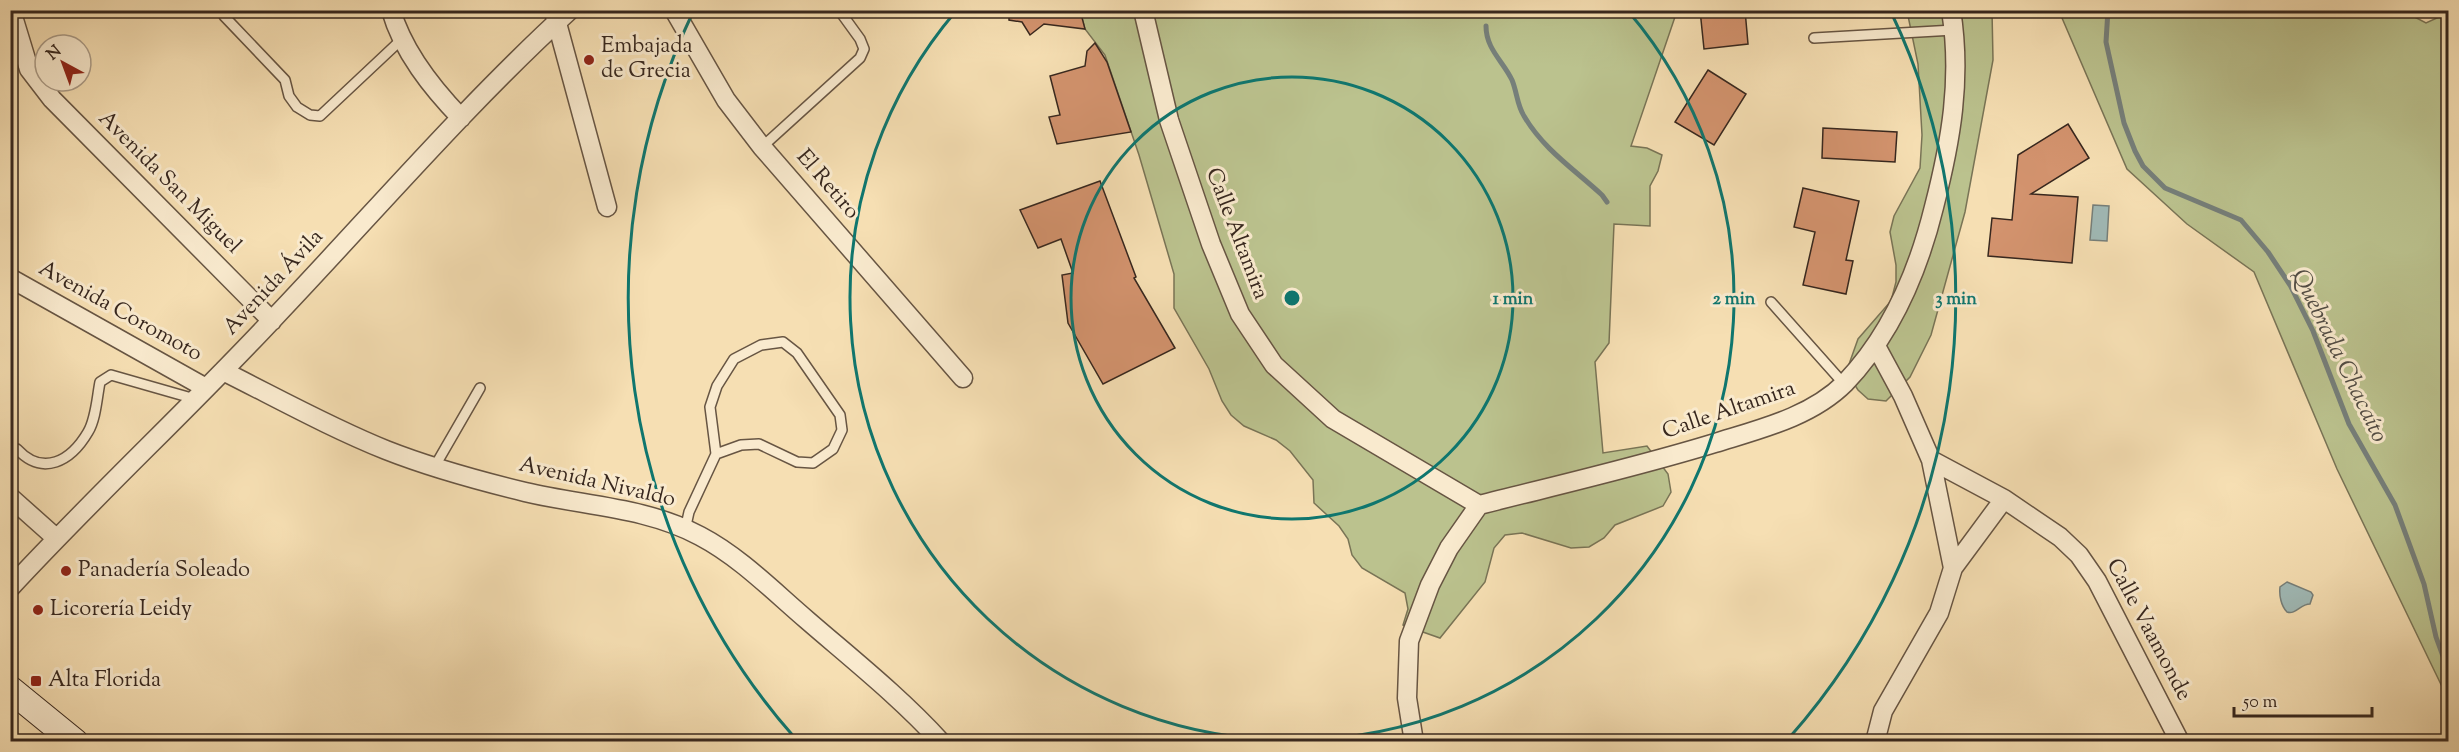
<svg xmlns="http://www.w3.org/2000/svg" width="2459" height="752" viewBox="0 0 2459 752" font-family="'Sorts Mill Goudy',serif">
	<rect width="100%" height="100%" fill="#f6dfb3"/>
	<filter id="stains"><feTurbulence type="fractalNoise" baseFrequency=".00333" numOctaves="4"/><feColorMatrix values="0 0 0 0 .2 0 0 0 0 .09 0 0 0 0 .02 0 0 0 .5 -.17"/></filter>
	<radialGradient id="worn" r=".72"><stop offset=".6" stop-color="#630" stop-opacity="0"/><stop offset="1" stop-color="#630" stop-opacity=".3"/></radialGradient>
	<!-- green -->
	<path fill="#bbc28e" stroke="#797456" stroke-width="1.5" d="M1080,11H1677L1631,146L1647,148L1662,155L1658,171L1650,186V226L1614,224L1609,343L1595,362L1603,453L1647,446L1668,474L1671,492L1663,506L1615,525L1604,538L1589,547L1571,548L1522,533L1505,535L1494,548L1485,582L1440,638L1403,625L1408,609L1405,593L1362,568L1352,555L1348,539L1339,526L1314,503L1313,480L1290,451L1276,440L1244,426L1231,415L1222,401L1209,369L1174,308V274L1139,155L1105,55L1085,29Z
		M1907,11H1992L1993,60L1965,212L1931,335L1910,377L1886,401L1868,399L1858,390L1849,376L1848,367L1858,339L1891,301L1896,282V265L1890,232L1894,216L1920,168L1922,135L1918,64Z
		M2403,11L2426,23L2448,13V699L2337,469L2254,272L2187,224L2127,169L2059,11Z"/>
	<!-- water -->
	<path fill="#a0bab7" stroke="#767f7a" stroke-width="1.5" d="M2093,205L2109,206L2107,241L2090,240Z
		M2287,582L2311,592L2313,595L2310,604C2300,604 2296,615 2287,612C2281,606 2279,595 2280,587Z"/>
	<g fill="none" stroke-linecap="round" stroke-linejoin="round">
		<!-- stream -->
		<path stroke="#767f7a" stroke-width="5" d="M2108,10L2106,42L2124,123L2135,151L2143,166L2165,188L2241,220L2268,252L2290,285L2313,331L2349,424L2395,505L2424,584L2436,637L2448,670
			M1486,26C1486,49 1503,61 1512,80C1517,92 1517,105 1524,116C1543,149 1575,170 1602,195L1607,202"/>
	</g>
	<!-- building -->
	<path fill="#d3936e" stroke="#37271e" stroke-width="1.5" d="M1009,10H1080L1085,29L1044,24L1030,35L1022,22L1009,20Z
		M1700,10H1745L1748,44L1704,49Z
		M1095,43L1107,62L1131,132L1057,144L1049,117L1060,115L1050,76L1085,66L1087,51Z
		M1708,70L1746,94L1714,145L1675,122Z
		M2068,124L2089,158L2031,194L2078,197L2072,263L1988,256L1992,218L2012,220L2018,155Z
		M1823,128L1897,132L1895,162L1822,158Z
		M1100,181L1136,277L1134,278L1175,348L1103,384L1068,323L1062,275L1073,273L1061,239L1038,248L1020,210Z
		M1803,188L1859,201L1846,260L1853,261L1846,294L1803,285L1815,232L1794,227Z"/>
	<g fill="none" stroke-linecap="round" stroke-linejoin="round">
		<defs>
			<path id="lane" d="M224,16L285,80L289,96L297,107L310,115L320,116L402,39
				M1814,38L1954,30
				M762,147L860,58L864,49L860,39L839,10
				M1771,302L1844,384
				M17,449C43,477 71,461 88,432C96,419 97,397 100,382L111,375L195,399
				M435,466L480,388
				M685,530L689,512L716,454L710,407L717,386L734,359L761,345L783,342L797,353L840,415L842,430L833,449L813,463L797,462L759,444L741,445L716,454"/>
			<path id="street" d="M11,10L29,69L52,99L272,321
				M391,10C403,52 432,88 461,118
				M674,10L726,100L762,147L963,378
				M1143,10L1169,120L1211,244L1240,314L1274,365L1333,419L1479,505
				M554,12L607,207
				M10,278L206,388
				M1876,346L1903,396L1931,460L2004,499L2060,537L2079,555L2097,581L2180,742
				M223,371C277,398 331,428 386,450C429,467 480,481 525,492C584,506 646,507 700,536C740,557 773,591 807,620C852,659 900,697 941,742
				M10,497L56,538
				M1953,568L2004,499
				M10,588C96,495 188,410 274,318C371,216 466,105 570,10
				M1414,742L1407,698L1409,641L1430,585L1449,548L1479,505C1558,485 1637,467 1715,443C1760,429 1811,417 1845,383C1892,334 1918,272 1934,207C1951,141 1962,79 1951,10
				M1875,742L1883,711L1939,613L1953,568L1931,460"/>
			<path id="secondary" d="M10,689L75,742"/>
		</defs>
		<!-- lane casing -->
		<use href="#lane" stroke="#675543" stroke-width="12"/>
		<!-- street casing -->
		<use href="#street" stroke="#675543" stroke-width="21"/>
		<!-- secondary casing -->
		<use href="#secondary" stroke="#37271e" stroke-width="28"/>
		<!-- lane -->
		<use href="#lane" stroke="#f9eace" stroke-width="9"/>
		<!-- street -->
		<use href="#street" stroke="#f9eace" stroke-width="18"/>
		<!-- secondary -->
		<use href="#secondary" stroke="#f9eace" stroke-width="26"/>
	</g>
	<!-- distance rings -->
	<g fill="none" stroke="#0f766e" stroke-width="3">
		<circle cx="1292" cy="298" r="221"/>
		<path d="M1628 11A442 442 0 1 1 956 11"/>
		<path d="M795 738A664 664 0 0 1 693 12M1891 12A664 664 0 0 1 1789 738"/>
	</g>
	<!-- markers -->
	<g fill="#8f2418" stroke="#f9eace" stroke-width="2">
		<circle cx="589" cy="60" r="6"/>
		<circle cx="66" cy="571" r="6"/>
		<circle cx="38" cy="610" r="6"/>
		<rect x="30" y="675" width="12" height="12" rx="3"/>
	</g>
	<g text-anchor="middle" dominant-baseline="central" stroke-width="6" stroke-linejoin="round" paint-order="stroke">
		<!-- poi labels -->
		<g font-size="22" fill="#37271e" stroke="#f9eace" text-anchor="start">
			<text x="601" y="47">Embajada<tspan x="601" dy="25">de Grecia</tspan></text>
			<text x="78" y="571">Panadería Soleado</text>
			<text x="50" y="610">Licorería Leidy</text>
			<text x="48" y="681">Alta Florida</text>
		</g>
		<!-- street labels -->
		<g font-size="22" fill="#37271e" stroke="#f9eace">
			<text transform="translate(169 183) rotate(45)">Avenida San Miguel</text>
			<text transform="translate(827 185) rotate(49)">El Retiro</text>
			<text transform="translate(1236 234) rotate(69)">Calle Altamira</text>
			<text transform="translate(274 283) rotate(-47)">Avenida Ávila</text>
			<text transform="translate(120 312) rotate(29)">Avenida Coromoto</text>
			<text transform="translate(1729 411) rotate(-19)">Calle Altamira</text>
			<text transform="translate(597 483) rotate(13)">Avenida Nivaldo</text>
			<text transform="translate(2148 630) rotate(62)">Calle Vaamonde</text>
		</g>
		<!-- water labels -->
		<g font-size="24" font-style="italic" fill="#514c44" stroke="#f9eace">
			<text transform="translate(2339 356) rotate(64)">Quebrada Chacaíto</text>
		</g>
	</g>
	<circle cx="1292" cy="298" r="9" fill="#0f766e" stroke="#f9eace" stroke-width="3"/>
	<g font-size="18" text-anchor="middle" font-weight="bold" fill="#0f766e" stroke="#f9eace" stroke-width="6" stroke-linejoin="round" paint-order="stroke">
		<text x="1513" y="304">1 min</text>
		<text x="1734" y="304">2 min</text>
		<text x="1956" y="304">3 min</text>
	</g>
	<!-- margin -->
	<rect width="2459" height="752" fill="none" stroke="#f6dfb3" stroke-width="36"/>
	<rect x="12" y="12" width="2435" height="728" fill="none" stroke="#37271e" stroke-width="3"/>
	<rect x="18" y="18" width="2423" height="716" fill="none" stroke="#37271e" stroke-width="1.5"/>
	<!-- north arrow -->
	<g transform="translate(63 63) rotate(319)"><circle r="28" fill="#f9eace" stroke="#ab9c88" stroke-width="1.5"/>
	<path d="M0-4.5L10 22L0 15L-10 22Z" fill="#8f2418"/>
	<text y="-9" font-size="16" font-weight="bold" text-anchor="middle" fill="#37271e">N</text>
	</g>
	<!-- scale -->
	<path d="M2234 707v9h138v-9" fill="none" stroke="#37271e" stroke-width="3"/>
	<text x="2243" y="707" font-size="18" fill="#37271e" stroke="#f9eace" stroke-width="4.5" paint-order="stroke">50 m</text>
	<rect width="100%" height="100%" filter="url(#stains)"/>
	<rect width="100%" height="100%" fill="url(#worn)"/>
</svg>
